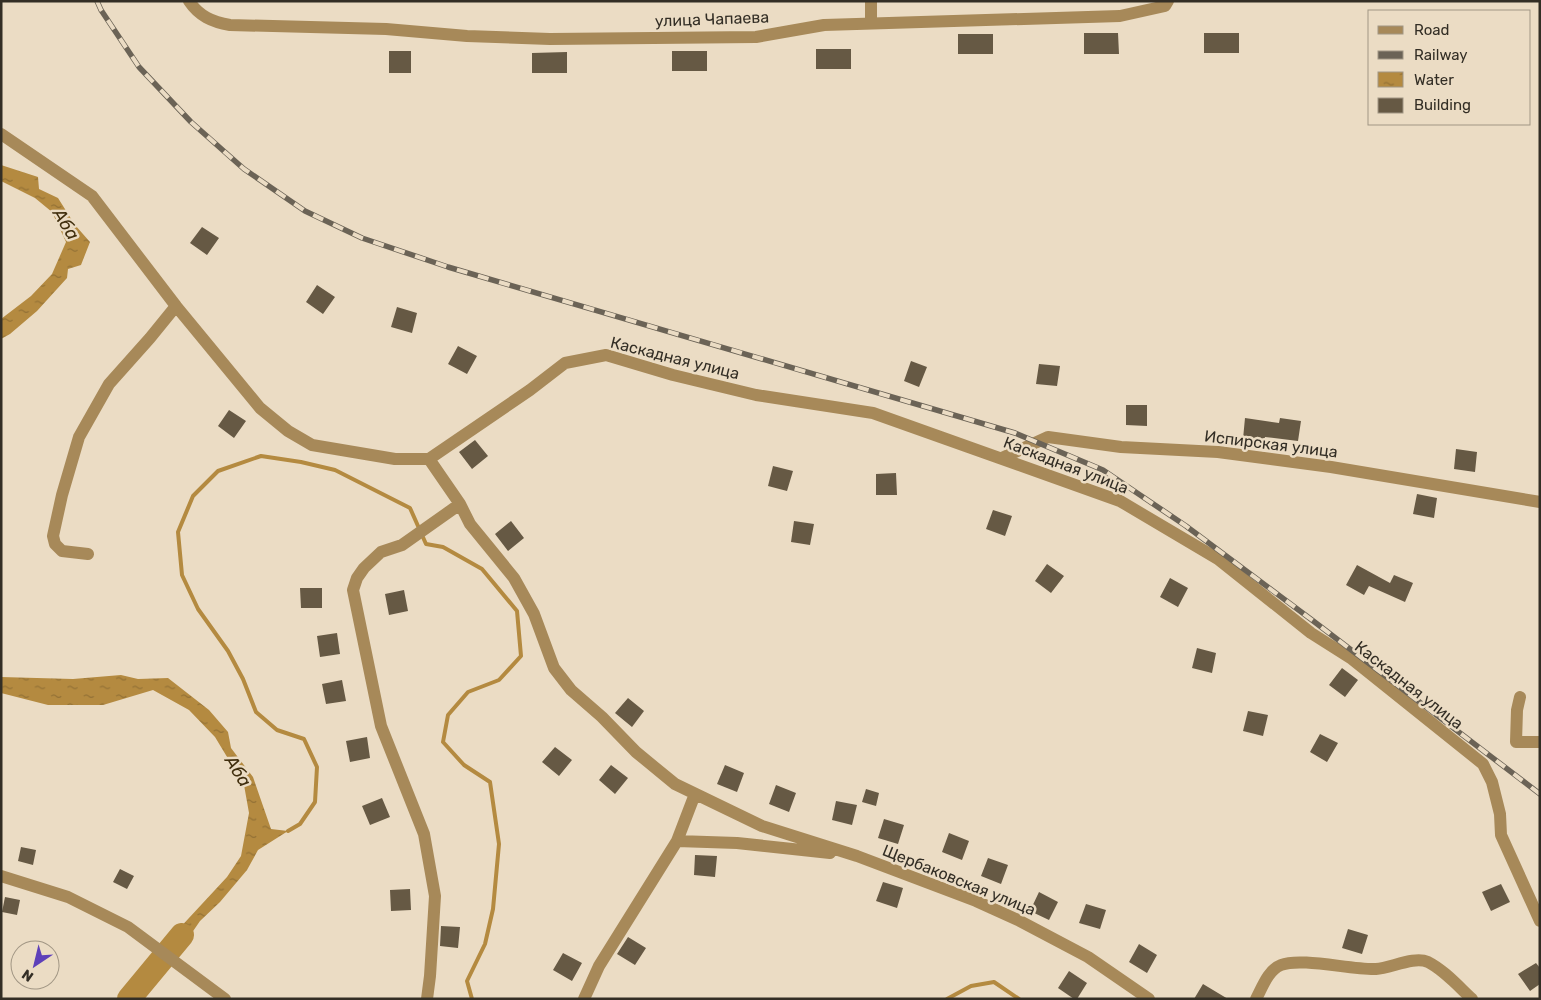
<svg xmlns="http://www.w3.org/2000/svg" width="1541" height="1000" viewBox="0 0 1541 1000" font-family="Rubik,sans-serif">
	<defs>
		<pattern id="water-ripples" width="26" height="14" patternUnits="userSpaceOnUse" patternTransform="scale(1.25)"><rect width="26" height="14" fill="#b48a40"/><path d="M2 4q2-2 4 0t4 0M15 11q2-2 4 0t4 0" fill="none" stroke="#937135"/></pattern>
	</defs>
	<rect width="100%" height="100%" fill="#ebdcc4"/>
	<!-- water -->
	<path fill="url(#water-ripples)" d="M1,165L38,177L39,189L58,198L75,225L90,242L81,265L68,269L67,278L37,311L10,334L1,339V319L31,296L52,274L66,242L52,212L35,198L1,181Z
		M121,675L138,679L168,678L209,710L228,732L231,748L253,777L271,829L288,831L258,850L247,870L220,902L200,921L176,956L163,946L227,877L241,856L249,813L244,785L215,737L189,710L153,690L103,705H48L1,693V677L73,679Z"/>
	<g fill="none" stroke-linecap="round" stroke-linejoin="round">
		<!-- stream -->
		<path stroke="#b48a40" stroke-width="4" d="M288,831L300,824L315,802L317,767L304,739L277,730L256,712L243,679L228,651L198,609L182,575L178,532L193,496L218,471L261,456L301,462L335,470L410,508L426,544L443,547L482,569L517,611L521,656L499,680L468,692L448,715L443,742L464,765L490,782L499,844L493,909L485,944L467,981L472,999
			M947,999L971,986L994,982L1019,999"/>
		<!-- river -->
		<path stroke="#b48a40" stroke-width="24" d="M129,999L182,935"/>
	</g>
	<!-- building -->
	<path fill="#665944" d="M1084,33H1118L1119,54H1084Z
		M1204,33H1239V53H1204Z
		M958,34H993V54H958Z
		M816,49H851V69H816Z
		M389,51H411V73H389Z
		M672,51H707V71H672Z
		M567,52V73H532V53Z
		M202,227L219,238L207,255L190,243Z
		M317,285L335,297L323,314L306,302Z
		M397,307L417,313L412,333L391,327Z
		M458,346L477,356L467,374L448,364Z
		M911,361L927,367L919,387L904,381Z
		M1039,364L1060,366L1057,386L1036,384Z
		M1126,405H1147V426L1126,425Z
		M229,410L246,421L234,438L218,426Z
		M1245,418L1279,423L1280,418L1301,421L1298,441L1265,437L1264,441L1243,439Z
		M475,440L488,456L472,469L459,452Z
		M1456,449L1477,452L1475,472L1454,469Z
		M773,466L793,471L787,491L768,486Z
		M896,473L897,495H876V474Z
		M1417,494L1437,498L1434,518L1413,514Z
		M993,510L1012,516L1005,536L986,529Z
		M511,521L524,538L508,551L495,534Z
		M794,521L814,524L810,545L791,542Z
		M1047,564L1064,576L1051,593L1035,581Z
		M1357,565L1390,583L1394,575L1413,583L1405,602L1369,586L1364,595L1346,585Z
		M1170,578L1188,588L1178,607L1160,597Z
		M300,588H322V608H301Z
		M404,590L408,611L389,615L385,594Z
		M337,633L340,654L320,657L317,636Z
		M1197,648L1216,653L1212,673L1192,668Z
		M1342,668L1358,680L1345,697L1329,685Z
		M342,680L346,701L326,704L322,684Z
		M628,698L644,711L632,727L615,713Z
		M1248,711L1268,715L1263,736L1243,731Z
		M1320,734L1338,743L1327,762L1310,752Z
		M367,737L370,758L350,762L346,741Z
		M555,747L572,760L559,776L542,762Z
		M611,765L628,778L615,794L599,780Z
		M725,765L744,773L737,792L717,784Z
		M776,785L796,793L789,812L769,804Z
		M866,789L879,793L876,806L862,802Z
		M382,798L390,817L370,825L362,806Z
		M836,801L857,805L852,825L832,820Z
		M884,819L904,825L898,844L878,838Z
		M949,833L969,841L962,860L942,852Z
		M21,847L36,850L33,865L18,861Z
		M695,855L717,856L715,877L694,875Z
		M988,858L1008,865L1001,884L981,876Z
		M120,869L134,876L127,889L113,882Z
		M883,882L903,888L897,908L876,901Z
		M1501,884L1510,902L1491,911L1482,892Z
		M410,889L411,910L391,911L390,890Z
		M1039,892L1058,902L1049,920L1030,911Z
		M5,897L20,900L17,915L2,912Z
		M1086,904L1106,910L1100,929L1079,923Z
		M441,926L460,927L458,948L440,946Z
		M1348,929L1368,935L1362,954L1342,948Z
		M628,937L646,948L635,965L617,954Z
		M1139,944L1157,955L1147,973L1129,962Z
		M563,953L582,963L572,981L553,970Z
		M1536,963L1540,968V984L1530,991L1518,974Z
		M1069,971L1087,983L1077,999H1074L1058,988Z
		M1203,984L1228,999H1194Z"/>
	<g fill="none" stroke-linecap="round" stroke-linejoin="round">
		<!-- minor -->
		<path stroke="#a78959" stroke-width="12" d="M189,1C199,16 212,22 230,25L386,29L467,36L550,39L756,37L824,25L1120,16L1165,6L1168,1
			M871,22V1
			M1,134L92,196L176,306
			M1002,458L1048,437L1121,447L1218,452L1331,467L1540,502
			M429,459L530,390L565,363L606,355L673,375L756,395L873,413L1120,501L1218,559L1311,633L1352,659L1483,764L1492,782L1500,814L1501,835L1540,921
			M460,504L470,524L514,578L534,614L554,668L571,690L602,717L636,752L675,784L762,826L857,856L976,901L1018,920L1088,957L1149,999
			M88,554L62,551L55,544L53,536L62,495L79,437L109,384L150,338L176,306L260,408L288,431L312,445L395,459H429L460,504L402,545L381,552L364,568L357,578L353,590L381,726L424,834L435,896L430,976L427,999
			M1520,697L1517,710L1516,742H1540
			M677,841L737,843L830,853
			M1,876L68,897L128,927L225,999
			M584,999L599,966L677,841L695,794
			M1256,999C1262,988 1268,970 1281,965C1301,957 1351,970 1376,969C1391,968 1414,956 1428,962C1444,970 1459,987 1472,999"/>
		<defs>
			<path id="rail" d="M97,1L101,10L139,67L191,122L244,169L305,211L362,238L448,267L1015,433L1103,470L1186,526L1312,620L1540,794"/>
		</defs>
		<!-- rail casing -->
		<use href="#rail" stroke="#6b6356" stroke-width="5.5"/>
		<!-- rail -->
		<use href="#rail" stroke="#ebdcc4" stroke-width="4" stroke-dasharray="11" stroke-linecap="butt"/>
	</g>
	<g text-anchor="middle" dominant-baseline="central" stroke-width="5" stroke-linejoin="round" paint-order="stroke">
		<!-- street labels -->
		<g font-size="16" fill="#332e25" stroke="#ebdcc4">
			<text transform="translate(712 19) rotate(-2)">улица Чапаева</text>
			<text transform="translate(675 358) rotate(14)">Каскадная улица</text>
			<text transform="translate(1271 444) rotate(7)">Испирская улица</text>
			<text transform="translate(1066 465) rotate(21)">Каскадная улица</text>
			<text transform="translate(1409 685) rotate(38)">Каскадная улица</text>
			<text transform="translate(959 880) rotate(22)">Щербаковская улица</text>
		</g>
		<!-- water labels -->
		<g font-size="18" font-style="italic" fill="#402e0d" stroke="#ebdcc4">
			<text transform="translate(66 224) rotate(59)">Аба</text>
			<text transform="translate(238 771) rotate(58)">Аба</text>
		</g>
	</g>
	<!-- border -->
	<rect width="1541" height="1000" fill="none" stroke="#332e25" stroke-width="5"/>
	<!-- legend -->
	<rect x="1368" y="10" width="162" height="115" fill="#ebdcc4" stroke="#a19684"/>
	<rect x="1378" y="26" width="25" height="8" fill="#a78959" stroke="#a19684"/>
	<text x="1414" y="35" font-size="15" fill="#332e25">Road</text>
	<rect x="1378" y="51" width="25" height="8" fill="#6b6356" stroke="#a19684"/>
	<text x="1414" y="60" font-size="15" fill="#332e25">Railway</text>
	<rect x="1378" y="72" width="25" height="15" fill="url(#water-ripples)" stroke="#a19684"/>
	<text x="1414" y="85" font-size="15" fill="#332e25">Water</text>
	<rect x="1378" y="98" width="25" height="15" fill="#665944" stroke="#a19684"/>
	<text x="1414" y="110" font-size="15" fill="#332e25">Building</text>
	<!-- north arrow -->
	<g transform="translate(35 965) rotate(215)"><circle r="24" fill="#ebdcc4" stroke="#a19684"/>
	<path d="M0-4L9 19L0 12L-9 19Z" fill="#5e40b9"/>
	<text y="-8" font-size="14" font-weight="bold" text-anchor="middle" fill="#332e25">N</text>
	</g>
</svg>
